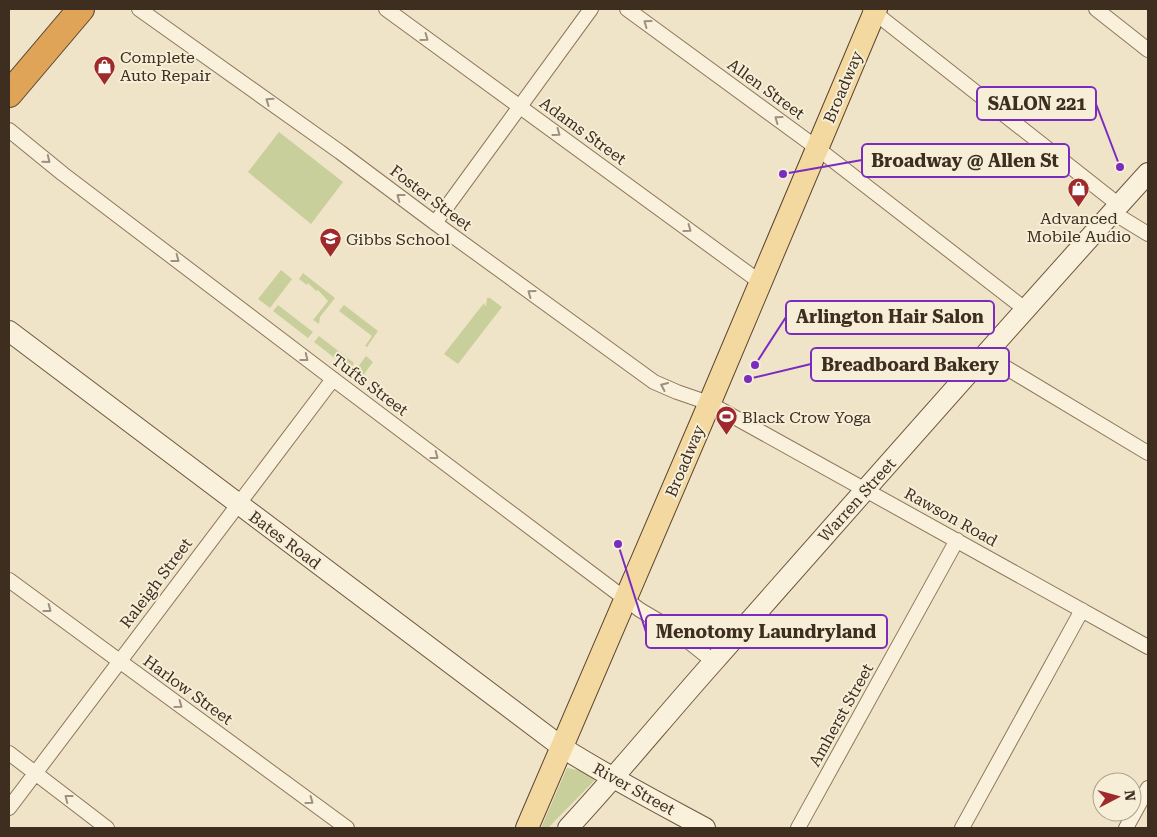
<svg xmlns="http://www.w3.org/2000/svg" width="1157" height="837" viewBox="0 0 1157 837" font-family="'Roboto Serif',serif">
	<rect width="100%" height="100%" fill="#f0e4c8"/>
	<!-- green -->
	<path fill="#c9cf9b" d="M279,132L343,182L311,224L248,172Z
		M281,270L292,279L270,308L258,299Z
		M303,273L335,298L320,317L319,324L313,320L328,301L318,290L316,291L308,283L307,285L299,279Z
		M487,298H490L502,307L458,364L444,354L484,303L485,306L486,305Z
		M278,305L313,332L308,338L273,311Z
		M344,305L378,331L367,347L365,346L372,336L339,311Z
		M319,336L354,363L350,370L314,342Z
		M366,356L373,362L362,377L355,371Z
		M567,768L583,771L595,780L548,828H541Z"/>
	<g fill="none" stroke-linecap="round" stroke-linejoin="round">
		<defs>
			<path id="street" d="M139,9L340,152L435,223L654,382L677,392L709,403L1148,647
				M386,9L760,282
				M627,9L817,148L1025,309
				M870,9L1119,205
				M1096,9L1148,50
				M9,130L63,174L333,379L640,610L674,630L713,661
				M1112,212L1148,234
				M435,223L591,9
				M985,355L1148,453
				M9,580L347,828
				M9,753L107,828
				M9,808L333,379
				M798,828L957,540
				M962,828L1082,610
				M1126,828L1148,788"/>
			<path id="secondary" d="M9,331L563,748C609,777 657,802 705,828
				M568,828C619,773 666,715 716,659C859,497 1003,333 1148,173"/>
			<path id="primary" d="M527,828L702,421L876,9"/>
			<path id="highway" d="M9,94L81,9"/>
		</defs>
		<!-- street casing -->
		<use href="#street" stroke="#8d765c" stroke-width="16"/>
		<!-- secondary casing -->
		<use href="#secondary" stroke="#6f573f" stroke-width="22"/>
		<!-- primary casing -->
		<use href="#primary" stroke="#5b4430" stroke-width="24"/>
		<!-- highway casing -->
		<use href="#highway" stroke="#5b4430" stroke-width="28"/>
		<!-- street -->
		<use href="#street" stroke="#faf1dc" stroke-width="14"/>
		<!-- secondary -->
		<use href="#secondary" stroke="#faf1dc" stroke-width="20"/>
		<!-- primary -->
		<use href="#primary" stroke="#f3d9a0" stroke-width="22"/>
		<!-- highway -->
		<use href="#highway" stroke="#e0a458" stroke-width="26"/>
	</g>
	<!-- one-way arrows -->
	<defs><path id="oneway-chevron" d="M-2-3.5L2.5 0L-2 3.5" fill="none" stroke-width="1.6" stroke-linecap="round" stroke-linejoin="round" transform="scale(1.25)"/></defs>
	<g stroke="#9c907e">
		<use href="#oneway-chevron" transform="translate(647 23) rotate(-144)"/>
		<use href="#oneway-chevron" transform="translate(425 38) rotate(36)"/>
		<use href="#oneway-chevron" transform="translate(269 101) rotate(-145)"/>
		<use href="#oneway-chevron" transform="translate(778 119) rotate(-144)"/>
		<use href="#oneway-chevron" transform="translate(557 133) rotate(36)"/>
		<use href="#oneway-chevron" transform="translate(47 160) rotate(39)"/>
		<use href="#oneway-chevron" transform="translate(400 197) rotate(-143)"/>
		<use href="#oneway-chevron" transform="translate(688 229) rotate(36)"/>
		<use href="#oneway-chevron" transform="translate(176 259) rotate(37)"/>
		<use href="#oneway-chevron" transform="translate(531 293) rotate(-144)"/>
		<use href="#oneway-chevron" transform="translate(305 358) rotate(38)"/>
		<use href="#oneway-chevron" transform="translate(664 386) rotate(-156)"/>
		<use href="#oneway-chevron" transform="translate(435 456) rotate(37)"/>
		<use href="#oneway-chevron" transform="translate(48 609) rotate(37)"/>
		<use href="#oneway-chevron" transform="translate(179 705) rotate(36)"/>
		<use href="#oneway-chevron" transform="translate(68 798) rotate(-142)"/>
		<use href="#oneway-chevron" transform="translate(310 801) rotate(36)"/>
	</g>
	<!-- icons -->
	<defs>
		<symbol id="shop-pin" viewBox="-11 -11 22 30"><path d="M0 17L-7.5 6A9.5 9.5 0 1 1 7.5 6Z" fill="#9e2a2b" stroke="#f7eed8"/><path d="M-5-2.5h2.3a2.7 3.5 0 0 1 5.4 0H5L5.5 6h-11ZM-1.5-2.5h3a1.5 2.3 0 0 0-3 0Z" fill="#fff"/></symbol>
		<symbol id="school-pin" viewBox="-11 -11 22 30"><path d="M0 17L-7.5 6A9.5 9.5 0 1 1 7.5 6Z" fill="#9e2a2b" stroke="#f7eed8"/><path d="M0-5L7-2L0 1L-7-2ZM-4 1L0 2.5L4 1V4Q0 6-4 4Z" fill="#fff"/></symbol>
		<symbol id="stadium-pin" viewBox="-11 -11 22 30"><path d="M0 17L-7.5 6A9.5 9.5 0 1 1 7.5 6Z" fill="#9e2a2b" stroke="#f7eed8"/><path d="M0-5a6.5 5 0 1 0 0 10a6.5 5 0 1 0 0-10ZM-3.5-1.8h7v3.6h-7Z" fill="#fff"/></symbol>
	</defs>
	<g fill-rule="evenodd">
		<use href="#shop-pin" x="92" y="54" width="25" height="34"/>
		<use href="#shop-pin" x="1066" y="176" width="25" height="34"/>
		<use href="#school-pin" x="318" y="226" width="25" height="34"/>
		<use href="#stadium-pin" x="714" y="404" width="25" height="34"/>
	</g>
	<g text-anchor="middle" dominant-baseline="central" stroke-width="4" stroke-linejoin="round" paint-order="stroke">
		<!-- poi labels -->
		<g font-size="16" fill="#3d2e20" stroke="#f7eed8" text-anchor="start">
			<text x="120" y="57">Complete<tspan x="120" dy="18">Auto Repair</tspan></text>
			<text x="1079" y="218" text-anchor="middle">Advanced<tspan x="1079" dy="18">Mobile Audio</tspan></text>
			<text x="346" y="239">Gibbs School</text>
			<text x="742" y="417">Black Crow Yoga</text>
		</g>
		<!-- street labels -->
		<g font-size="16" fill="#3d2e20" stroke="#f7eed8">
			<text transform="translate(843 87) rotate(-67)">Broadway</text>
			<text transform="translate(766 89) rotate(36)">Allen Street</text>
			<text transform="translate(583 131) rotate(36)">Adams Street</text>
			<text transform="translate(431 198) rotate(37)">Foster Street</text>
			<text transform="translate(370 385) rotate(37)">Tufts Street</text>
			<text transform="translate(685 461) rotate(-67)">Broadway</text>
			<text transform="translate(857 500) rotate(-48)">Warren Street</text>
			<text transform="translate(951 517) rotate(29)">Rawson Road</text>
			<text transform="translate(285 540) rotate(37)">Bates Road</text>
			<text transform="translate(156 583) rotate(-53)">Raleigh Street</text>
			<text transform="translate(188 690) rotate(36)">Harlow Street</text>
			<text transform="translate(841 715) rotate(-61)">Amherst Street</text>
			<text transform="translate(634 789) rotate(29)">River Street</text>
		</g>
	</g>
	<!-- callouts -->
	<path fill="none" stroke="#7b2cbf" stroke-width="2" d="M1120 167L1096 104M783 174L862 160M755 365L786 317M748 379L811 364M618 544L646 632"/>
	<g fill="#7b2cbf" stroke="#f7eed8" stroke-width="2">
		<circle cx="1120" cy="167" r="5"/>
		<circle cx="783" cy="174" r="5"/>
		<circle cx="755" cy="365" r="5"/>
		<circle cx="748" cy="379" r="5"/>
		<circle cx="618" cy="544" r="5"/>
	</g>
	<g fill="#f7eed8" stroke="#7b2cbf" stroke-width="2">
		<rect x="977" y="87" width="119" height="33" rx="5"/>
		<rect x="862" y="144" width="207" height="33" rx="5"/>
		<rect x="786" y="301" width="208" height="33" rx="5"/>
		<rect x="811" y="348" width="198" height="33" rx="5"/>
		<rect x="646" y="615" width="241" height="33" rx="5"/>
	</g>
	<g font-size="18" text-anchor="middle" font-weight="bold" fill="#3d2e20">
		<text x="1037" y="110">SALON 221</text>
		<text x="965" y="167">Broadway @ Allen St</text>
		<text x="890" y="323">Arlington Hair Salon</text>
		<text x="910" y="371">Breadboard Bakery</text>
		<text x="766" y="638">Menotomy Laundryland</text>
	</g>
	<!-- border -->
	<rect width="1157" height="837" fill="none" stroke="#3d2e20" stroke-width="20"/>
	<!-- north arrow -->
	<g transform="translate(1117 797) rotate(84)"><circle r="24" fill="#f7eed8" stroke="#ada18e"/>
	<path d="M0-4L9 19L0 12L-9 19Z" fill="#9e2a2b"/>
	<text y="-8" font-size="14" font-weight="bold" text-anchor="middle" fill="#3d2e20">N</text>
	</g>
</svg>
